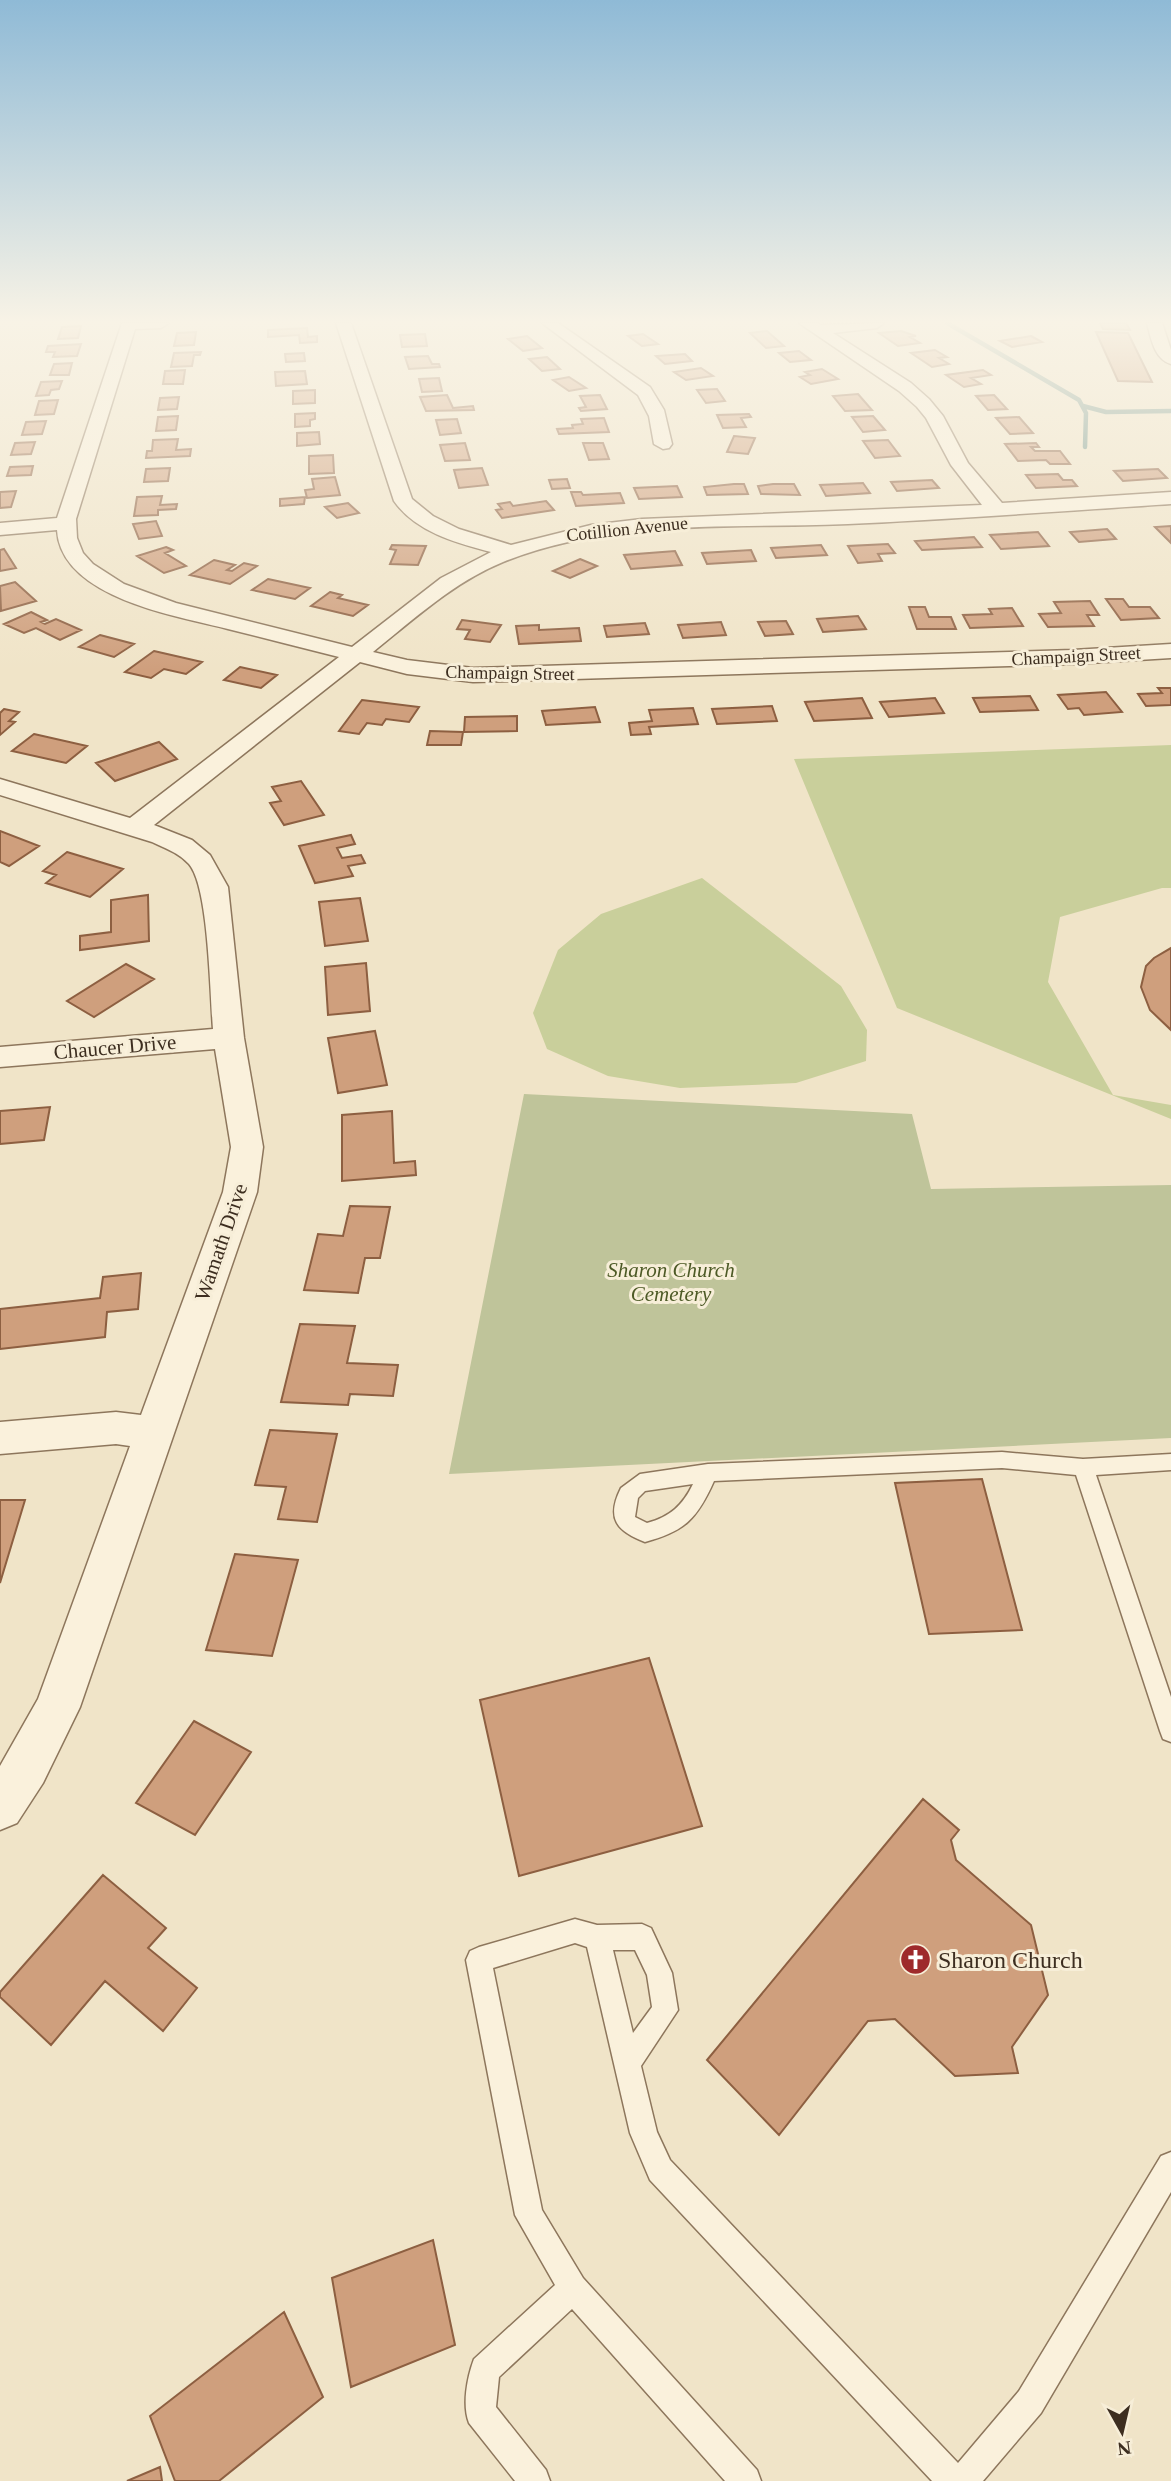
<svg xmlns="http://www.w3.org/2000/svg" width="1171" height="2481" viewBox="0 0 1171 2481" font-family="Georgia,serif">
	<rect width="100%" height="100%" fill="#f0e4c8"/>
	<!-- green -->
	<path fill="#c9cf9b" d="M1171,745V888H1162L1060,917L1048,982L1113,1095L1171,1105V1119L897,1008L794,759Z
		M702,878L841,986L867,1030L866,1061L796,1083L680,1088L608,1076L547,1049L533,1013L558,950L601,914Z"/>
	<!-- cemetery -->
	<path fill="#bfc49a" d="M524,1094L912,1114L931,1189L1171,1185V1438L449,1474Z"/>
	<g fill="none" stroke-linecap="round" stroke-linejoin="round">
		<!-- stream -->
		<path stroke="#6f938a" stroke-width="4.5" d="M947,323L1079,400L1086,413L1085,447
			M1083,406L1106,412L1171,411"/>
	</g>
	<!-- building -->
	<path fill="#cf9f7d" stroke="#8d5f41" stroke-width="2" d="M1100,323H1126L1130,330L1103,329Z
		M81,326L78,338L58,339L62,327Z
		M307,328L308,337L317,336V342L300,343L299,335L268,337V330Z
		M767,331L784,346L766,348L750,333Z
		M901,331L916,336L910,337L920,343L898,346L879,333Z
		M196,332L194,345L174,346L177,333Z
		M1096,332L1128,333L1152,382L1118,381Z
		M425,334L427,346L402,347L400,335Z
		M643,334L658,344L642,346L628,336Z
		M527,336L542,348L523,351L508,339Z
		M1031,336L1042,342L1012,347L1000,341Z
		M81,344L77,356L53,357L55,352H46L48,346Z
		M935,350L947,357L939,358L949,364L932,367L911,353Z
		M799,351L811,360L790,362L779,353Z
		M201,352L200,355H194L192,366L171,367L174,353Z
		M304,353L305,361L286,362L285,354Z
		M685,354L692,361L665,364L656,356Z
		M428,356L432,364H439L440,367L409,369L405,357Z
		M547,357L560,369L542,371L529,359Z
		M72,363L69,375H50L54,364Z
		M701,368L713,376L686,380L674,372Z
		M822,369L838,379L811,384L800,377L810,375L805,372Z
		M185,370L183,384H163L165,371Z
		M983,370L991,375L971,378L981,384L964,387L946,375Z
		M305,371L307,384L276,386L275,372Z
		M569,377L586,388L569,391L553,380Z
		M439,378L442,391L422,392L419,379Z
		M62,381L59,389L51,390L49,395L36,396L41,382Z
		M717,389L725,401L706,403L697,390Z
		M315,390V403L293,404V391Z
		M858,394L872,410L845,411L833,396Z
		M447,395L453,408L473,406L474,410L426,411L420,397Z
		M600,395L607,409L581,411L579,408L586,407L580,396Z
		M994,395L1007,409L988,410L976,396Z
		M179,397L177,409L158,410L160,398Z
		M58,400L54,414L35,415L39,401Z
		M315,413V419L310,420V426L295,427V414Z
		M749,414L751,417L741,418L746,427L723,428L717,415Z
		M178,416L176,430L156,431L158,417Z
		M873,416L885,430L863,432L852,417Z
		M1019,417L1033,433L1010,434L996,418Z
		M604,418L609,432L559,434L557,429L573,428L572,425L583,424L581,419Z
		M457,419L461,433L440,435L436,420Z
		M46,421L42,434L22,435L26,422Z
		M319,432L320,444L297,446V433Z
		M734,436L755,438L748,454L727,452Z
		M178,439L176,450L191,449L190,456L146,458L147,451H152L153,440Z
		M888,440L900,456L875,458L863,441Z
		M35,442L31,454L11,455L15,443Z
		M465,443L470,460L445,461L440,445Z
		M583,443H603L609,459L589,460Z
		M1036,443L1039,447H1031L1035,451H1060L1070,464H1050L1046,460L1018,461L1005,444Z
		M333,455L334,473L309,474V456Z
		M33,466L31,475L7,476L10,467Z
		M170,468L168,481L144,482L146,469Z
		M482,468L488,485L459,488L454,470Z
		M1158,469L1167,478L1123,481L1114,471Z
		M1058,474L1063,480H1072L1077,486L1036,488L1026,475Z
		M335,477L340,495L307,498L305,490L314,489L312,479Z
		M567,479L570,488L552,489L549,480Z
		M932,480L939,488L897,491L891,482Z
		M863,483L870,493L826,496L820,485Z
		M734,484H744L748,494L707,495L704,487Z
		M773,484H794L800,495L761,494L758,486Z
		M677,486L682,497L639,499L634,488Z
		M16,491L11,507L0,508V492Z
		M571,492H581L583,495L620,493L624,503L576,506Z
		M162,496L160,505L177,504L176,509L158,510V515L134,516L137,497Z
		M305,497L304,504L280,506V499Z
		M546,501L554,510L502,518L496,510L502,509L498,504L510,502L513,506Z
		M348,503L359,513L337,518L325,507Z
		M156,521L162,536L139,539L133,524Z
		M1171,526V543L1155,527Z
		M1107,529L1116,539L1079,542L1070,532Z
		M1038,532L1049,546L1001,549L990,535Z
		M974,537L982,547L922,550L915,541Z
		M888,544L895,553L878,554L882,561L858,563L848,546Z
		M392,545L426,546L418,565L390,564L396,550L390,549Z
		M821,545L827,555L776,558L771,548Z
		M166,547L173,550L165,553L186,566L164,573L137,556Z
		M4,549L16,568L0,571V550Z
		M751,550L756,561L707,564L702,553Z
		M675,551L682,565L631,569L624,555Z
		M580,559L597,566L570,578L553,571Z
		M214,560L235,565L227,570L232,571L244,563L257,566L230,584L190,575Z
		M268,579L310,588L295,599L252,590Z
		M15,582L36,601L1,611L0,586Z
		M330,592L342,595L338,598L368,605L353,616L311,606Z
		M1106,599H1123L1129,607H1150L1159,618L1121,620Z
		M1090,601L1099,615H1087L1094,626L1048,627L1039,614L1061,613L1054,602Z
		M909,607H925L929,617H951L956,629H917Z
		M1012,608L1023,626L970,628L963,615L992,614L989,609Z
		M31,612L47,620L41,622L45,624L56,619L81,630L60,640L36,628L24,633L4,624Z
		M858,616L866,629L823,632L817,619Z
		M462,620L501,625L490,642L465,639L470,630L457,629Z
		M786,621L793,634L765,636L758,622Z
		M721,622L726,635L683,638L678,625Z
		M645,623L649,634L607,637L604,626Z
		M539,625V630L579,628L581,641L519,644L516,626Z
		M100,635L134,644L114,657L79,647Z
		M154,651L202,662L186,674L164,669L151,678L125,672Z
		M240,667L277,675L261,688L224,680Z
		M1158,688H1171V705L1146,706L1138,694L1162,693Z
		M1106,692L1122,712L1084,715L1079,708L1068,709L1058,695Z
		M1030,696L1038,710L980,712L973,698Z
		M862,698L872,718L814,721L805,702Z
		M935,698L944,713L889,717L880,702Z
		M362,700L419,707L409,722L386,719L382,725L367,723L359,734L339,731Z
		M772,706L777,721L717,724L712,709Z
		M595,707L600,722L546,725L542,711Z
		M693,708L698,724L649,727L651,734L631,735L629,723L652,721L649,710Z
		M4,709L19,712L9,721L15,722L0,735V713Z
		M517,716V731L464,732L465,717Z
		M430,731L463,732L461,745H427Z
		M34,734L87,746L66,763L12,751Z
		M159,742L177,759L115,781L96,763Z
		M301,781L324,815L284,825L270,803L281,801L272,787Z
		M0,831L39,846L9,866L0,862Z
		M351,835L355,844L337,848L342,858L361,855L365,863L348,866L353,876L315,883L299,846Z
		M67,852L123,869L90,897L46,883L56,875L43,871Z
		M148,895L149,941L80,950V936L111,932V900Z
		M360,898L368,941L325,946L319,902Z
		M1171,948V1030L1150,1010L1141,987L1146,966L1154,958Z
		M366,963L370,1011L328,1015L325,967Z
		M126,964L154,979L94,1017L67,1001Z
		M375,1031L387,1085L338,1093L328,1038Z
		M50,1107L44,1140L0,1144V1111Z
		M392,1111L394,1163L415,1161L416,1175L342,1181V1115Z
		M350,1206L390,1207L380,1258H365L358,1293L304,1290L318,1234L343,1236Z
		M141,1273L138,1309L107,1312L105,1337L0,1349V1309L100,1298L103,1277Z
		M300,1324L355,1326L347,1363L398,1365L393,1396L350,1394L348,1405L281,1402Z
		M270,1430L337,1434L317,1522L278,1519L286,1487L255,1485Z
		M982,1479L1022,1630L929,1634L895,1483Z
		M0,1500H25L0,1583Z
		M235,1554L298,1560L272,1656L206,1650Z
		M649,1658L702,1826L519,1876L480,1700Z
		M194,1721L251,1752L195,1835L136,1803Z
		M923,1799L959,1830L951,1840L956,1860L1031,1925L1048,1995L1012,2047L1018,2073L955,2076L895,2019L868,2021L779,2135L707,2060Z
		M103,1875L166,1928L148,1948L197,1988L163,2031L105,1981L51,2045L0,1997V1992Z
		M433,2240L455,2345L351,2387L332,2278Z
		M284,2312L323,2397L219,2481H175L150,2416Z
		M160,2467L162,2481H127Z"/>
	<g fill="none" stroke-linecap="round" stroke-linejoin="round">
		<defs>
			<path id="service" d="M1002,1452L1083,1459L1171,1454V1470L1096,1475L1171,1697V1742L1163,1739L1160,1731L1076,1475L1002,1468L714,1481C697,1519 685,1531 645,1542C616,1531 606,1518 621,1488L640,1474L708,1464ZM693,1484C683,1505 670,1517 647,1523L635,1517L638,1498L645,1491Z
				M575,1919L597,1925L642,1924L651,1928L672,1973L678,2010L641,2066L657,2132L670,2160L958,2463L1019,2391L1161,2156L1171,2152V2192L1041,2413L983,2481H932L650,2180L630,2133L587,1947L575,1943L493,1968L542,2210L583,2278L757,2470L761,2481H725L572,2309L499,2377L496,2407L546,2470L550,2481H515L469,2423C462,2405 467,2378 474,2359L555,2285L515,2215L466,1960L470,1951L479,1947ZM613,1950H635L647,1975L652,2007L633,2033Z"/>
			<path id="minor" d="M122,323H169L161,328L135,329L76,519L77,538L83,553L93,564L124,584L176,603L352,647L441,578L491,552C456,543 416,532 394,501L336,323H351L412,499L433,516L459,529L511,545L591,525L642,519L982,505L951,465L926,418L917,407L899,391L799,323H817L821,325L884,323L877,328L833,333L911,383L929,399L943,416L968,463L1002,503L1171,492V504C1064,511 956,519 848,524C733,529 613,518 503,562C454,582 414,619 373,652L407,660L473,668L1073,650L1171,644V658L1073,664L473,682L407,674L360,662L154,825L192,840L210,855L228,887L244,1038L263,1147L257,1192L80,1707L43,1783L17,1823L0,1830V1766L38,1699L130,1446L116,1444L0,1454V1422L116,1412L141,1415L223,1192L231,1147L215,1049L0,1067V1047L213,1029C210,994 209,887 189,864C179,853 165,848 152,842L0,795V779L130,818L339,657C302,648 265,638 228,629C177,616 61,598 57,530L0,535V523L57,518Z
				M542,323H558L650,387L664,410L672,444L669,448L663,449L654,444L649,416L638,395Z
				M1147,323H1162L1171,350V364C1154,359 1151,338 1147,323Z"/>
		</defs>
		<!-- service casing -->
		<use href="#service" stroke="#8d765c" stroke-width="3"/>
		<!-- minor casing -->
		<use href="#minor" stroke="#8d765c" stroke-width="3"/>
		<!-- service -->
		<use href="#service" fill="#faf1dc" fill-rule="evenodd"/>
		<!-- minor -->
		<use href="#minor" fill="#faf1dc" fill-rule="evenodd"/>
	</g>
	<!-- sky -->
	<linearGradient id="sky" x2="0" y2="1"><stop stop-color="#8fbad6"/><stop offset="0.48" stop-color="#f8f3e6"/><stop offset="1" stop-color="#f8f3e6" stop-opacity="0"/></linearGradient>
	<rect width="1171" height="670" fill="url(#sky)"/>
	<!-- icons -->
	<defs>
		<symbol id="church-disc" viewBox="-11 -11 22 22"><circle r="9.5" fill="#9e2a2b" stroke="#f7eed8"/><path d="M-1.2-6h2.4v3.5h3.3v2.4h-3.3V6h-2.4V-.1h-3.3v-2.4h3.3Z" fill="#fff"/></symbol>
	</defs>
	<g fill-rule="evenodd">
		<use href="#church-disc" x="898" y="1942" width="35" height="35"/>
	</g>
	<g text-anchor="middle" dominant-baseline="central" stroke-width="6" stroke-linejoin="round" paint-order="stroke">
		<!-- far-street labels -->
		<g font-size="18" fill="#3d2e20" stroke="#f7eed8">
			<text transform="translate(627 529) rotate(-6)">Cotillion Avenue</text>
			<text transform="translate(1076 656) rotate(-3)">Champaign Street</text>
			<text transform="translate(510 673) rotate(1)">Champaign Street</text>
		</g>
		<!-- street labels -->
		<g font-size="21" fill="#3d2e20" stroke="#f7eed8">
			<text transform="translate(115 1047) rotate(-5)">Chaucer Drive</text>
			<text transform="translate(221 1242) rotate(-71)">Wamath Drive</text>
		</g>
		<!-- park labels -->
		<g font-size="21" font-style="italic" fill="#4d5a26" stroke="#f7eed8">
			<text x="671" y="1270">Sharon Church<tspan x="671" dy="24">Cemetery</tspan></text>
		</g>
		<!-- near-poi labels -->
		<g font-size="24" fill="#3d2e20" stroke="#f7eed8" text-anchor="start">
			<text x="938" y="1960">Sharon Church</text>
		</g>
	</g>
	<!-- north arrow -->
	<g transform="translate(1122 2432) rotate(172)" stroke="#f7eed8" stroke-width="5" paint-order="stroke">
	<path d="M0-5L12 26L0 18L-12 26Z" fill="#3d2e20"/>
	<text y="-10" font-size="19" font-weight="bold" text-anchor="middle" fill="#3d2e20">N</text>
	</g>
</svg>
